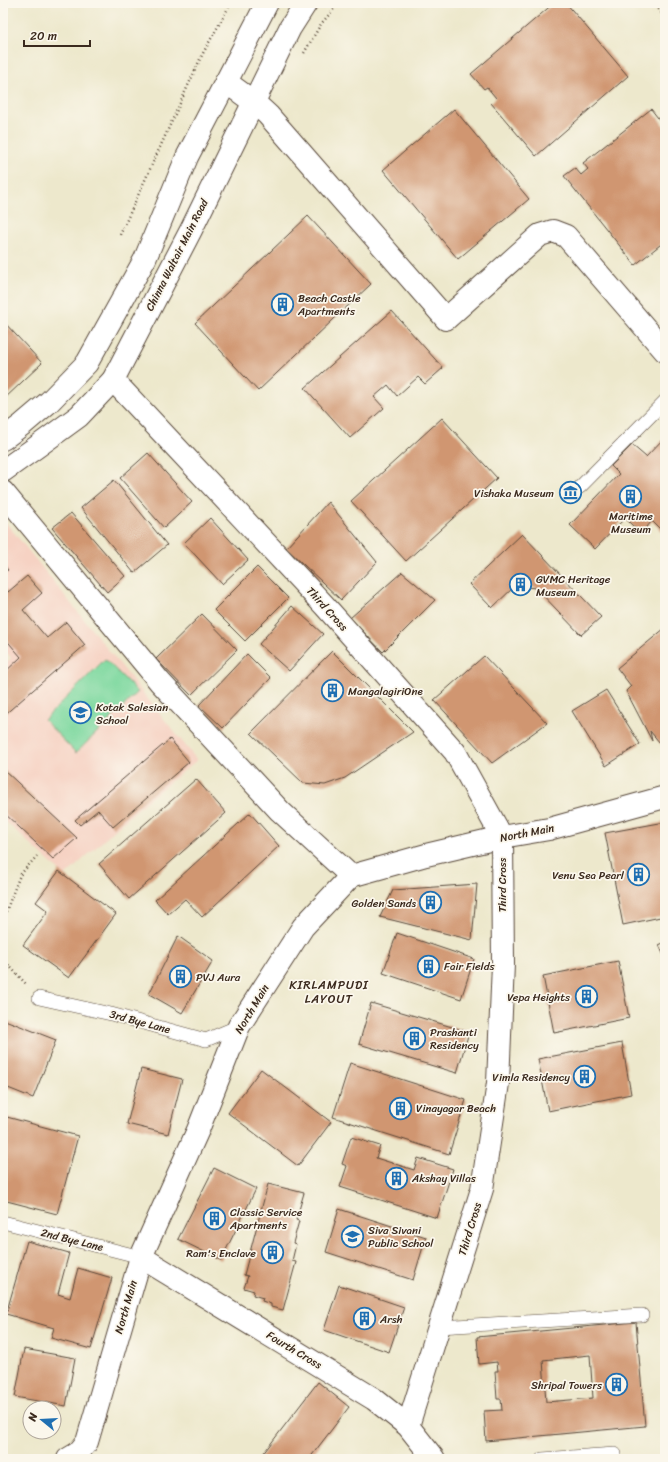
<svg xmlns="http://www.w3.org/2000/svg" width="668" height="1462" viewBox="0 0 668 1462" font-family="Sriracha,sans-serif">
	<rect width="100%" height="100%" fill="#fbf7ec"/>
	<filter id="ink" filterUnits="userSpaceOnUse"><feTurbulence type="fractalNoise" baseFrequency=".025" numOctaves="2"/><feDisplacementMap in="SourceGraphic" scale="8" xChannelSelector="R" yChannelSelector="G"/><feConvolveMatrix kernelMatrix="1 2 1 2 8 2 1 2 1" color-interpolation-filters="sRGB"/></filter>
	<filter id="wash" filterUnits="userSpaceOnUse"><feTurbulence type="fractalNoise" baseFrequency=".012" numOctaves="4" result="noise"/><feDisplacementMap in="SourceGraphic" scale="16" xChannelSelector="R" yChannelSelector="G"/><feGaussianBlur stdDeviation="0.9" result="paint"/><feColorMatrix in="noise" values="0 0 0 0 0 0 0 0 0 0 0 0 0 0 0 0 0 1.4 0 .05"/><feComposite in="paint" operator="in"/></filter>
	<g filter="url(#wash)">
		<rect width="100%" height="100%" fill="#ede8cc"/>
		<!-- built -->
		<path fill="#f6d2c3" d="M3,519L197,760L145,802L65,876L3,819V666L11,658L3,648Z"/>
		<!-- green -->
		<path fill="#7dd89f" stroke="#5c815e" d="M105,659L138,692L76,753L44,720Z"/>
		<g id="blocks">
			<!-- building -->
			<path fill="#d09671" fill-rule="evenodd" d="M554,3H566L628,76L536,156L491,103L496,98L487,87L484,89L471,74Z
				M454,109L529,199L458,259L383,170Z
				M651,109L665,127V241L635,265L564,176L575,168L581,175L588,169L583,163Z
				M308,216L371,284L258,391L195,323Z
				M392,311L443,368L425,384L418,377L397,396L388,385L374,397L384,408L350,438L305,388Z
				M3,321L42,363L3,400Z
				M442,418L497,478L406,561L351,501Z
				M665,437V534L652,521L641,534L625,518L595,549L570,525L619,474L611,466L632,445L646,457Z
				M148,453L192,502L164,528L120,478Z
				M114,480L167,545L134,573L81,508Z
				M328,502L377,562L341,600L286,548Z
				M71,513L125,576L107,592L52,528Z
				M210,518L248,560L222,584L184,543Z
				M522,534L601,617L581,635L536,588L515,586L492,608L469,584Z
				M3,564L8,570L3,573Z
				M257,567L288,598L245,641L214,610Z
				M402,572L435,600L383,652L350,618Z
				M27,576L42,593L23,610L47,638L66,622L85,645L3,716V674L21,657L3,636V586L8,592Z
				M292,606L323,634L289,671L259,644Z
				M202,614L237,650L191,695L156,659Z
				M665,628V749L650,731L652,741L626,691L631,686L617,668Z
				M332,651L413,732L345,778L325,785L303,783L251,733Z
				M247,654L271,678L223,728L199,705Z
				M484,656L547,723L492,763L434,700Z
				M606,690L640,744L606,766L572,711Z
				M170,739L189,762L113,827L98,810L80,825L75,820Z
				M3,769L77,838L53,859L3,812Z
				M196,779L226,813L129,899L99,864Z
				M250,813L279,846L202,917L185,899L168,914L155,900Z
				M665,822V916L623,925L605,833Z
				M59,871L116,914L69,978L23,945L48,911L36,902Z
				M477,884L472,940L380,917L393,890Z
				M397,933L474,959L461,999L383,973Z
				M178,936L213,961L182,1013L149,994Z
				M665,942V958L659,945Z
				M618,961L629,1018L554,1033L543,976Z
				M371,1003L469,1032L457,1073L359,1044Z
				M5,1020L56,1040L33,1098L3,1086V1025Z
				M622,1043L631,1094L548,1111L538,1059Z
				M350,1063L466,1100L449,1154L333,1117Z
				M141,1069L182,1079L168,1134L127,1124Z
				M261,1069L331,1122L298,1166L228,1113Z
				M3,1116L78,1136L57,1214L3,1200Z
				M351,1137L380,1146L376,1158L414,1170L418,1158L453,1169L437,1218L340,1187L347,1166L342,1164Z
				M214,1168L256,1189L221,1260L178,1239Z
				M268,1184L304,1193L296,1220L299,1221L293,1243L296,1244L292,1261L296,1262L283,1310L271,1307V1304L262,1301L263,1298L253,1295L254,1291L244,1288L248,1276L244,1275Z
				M339,1209L426,1237L413,1280L326,1252Z
				M27,1241L69,1253L58,1294L70,1298L78,1268L112,1278L91,1349L51,1338L54,1328L6,1314Z
				M339,1285L404,1307L389,1352L324,1330Z
				M636,1322L645,1426L486,1441L484,1411L502,1410L501,1399H497L495,1371H498L497,1362L479,1364L477,1337ZM590,1355L593,1398L546,1402L543,1360Z
				M24,1349L75,1358L66,1406L15,1397Z
				M318,1382L349,1407L309,1459H259Z"/>
		</g>
	</g>
	<g filter="url(#ink)">
		<use href="#blocks" fill-opacity="0" stroke="#564638" stroke-width="1"/>
		<g fill="none" stroke-linecap="round" stroke-linejoin="round">
			<defs>
				<path id="service" d="M580,487L665,401
					M39,998L111,1014L206,1040L239,1026
					M3,1222L141,1257
					M439,1327L642,1315
					M542,1459L615,1454"/>
				<path id="minor" d="M226,82L255,103L268,115L446,319L540,235L553,231L566,236L665,351
					M113,380L324,605L455,752L502,837L503,964L498,1083L482,1189L408,1426
					M3,492L160,682L280,811L351,876
					M141,1257L374,1399L408,1426L434,1459"/>
				<path id="tertiary" d="M3,439L23,424L49,402L87,363L145,259L187,157L267,3
					M3,471L38,446L79,416L113,380L191,230L290,28L306,3
					M68,1459L78,1453L87,1442L141,1257L198,1130L239,1026L303,927L351,876L426,855L502,837L549,829L665,797"/>
			</defs>
			<!-- service casing -->
			<use href="#service" stroke="#564638" stroke-width="14"/>
			<!-- minor casing -->
			<use href="#minor" stroke="#564638" stroke-width="24"/>
			<!-- tertiary casing -->
			<use href="#tertiary" stroke="#564638" stroke-width="24"/>
			<!-- path -->
			<path stroke="#564638" stroke-width="2.5" stroke-dasharray="1 3" stroke-linecap="butt" d="M653,3L665,17
				M304,53L321,24L339,3
				M120,235L202,55L231,3
				M3,919L20,875L37,856
				M3,959L27,985"/>
			<!-- service -->
			<use href="#service" stroke="#fff" stroke-width="13"/>
			<!-- minor -->
			<use href="#minor" stroke="#fff" stroke-width="22"/>
			<!-- tertiary -->
			<use href="#tertiary" stroke="#fff" stroke-width="22"/>
		</g>
	</g>
	<!-- icons -->
	<defs>
		<symbol id="building-ring" viewBox="-11 -11 22 22"><circle r="9.5" fill="#fbf7ec" stroke="#1f6fb2" stroke-width="1.5"/><path d="M-4-6H4V6H1V3H-1V6H-4ZM-2.5-4.3h1.7v1.8h-1.7ZM.8-4.3h1.7v1.8H.8ZM-2.5-1h1.7V.8h-1.7ZM.8-1h1.7V.8H.8Z" fill="#1f6fb2"/></symbol>
		<symbol id="museum-ring" viewBox="-11 -11 22 22"><circle r="9.5" fill="#fbf7ec" stroke="#1f6fb2" stroke-width="1.5"/><path d="M0-6L6-3V-2H-6V-3ZM-5-1h2V3h-2ZM-1-1h2V3h-2ZM3-1h2V3H3ZM-6 4H6V6H-6Z" fill="#1f6fb2"/></symbol>
		<symbol id="school-ring" viewBox="-11 -11 22 22"><circle r="9.5" fill="#fbf7ec" stroke="#1f6fb2" stroke-width="1.5"/><path d="M0-5L7-2L0 1L-7-2ZM-4 1L0 2.5L4 1V4Q0 6-4 4Z" fill="#1f6fb2"/></symbol>
	</defs>
	<g fill-rule="evenodd">
		<use href="#building-ring" x="270" y="292" width="25" height="25"/>
		<use href="#museum-ring" x="558" y="480" width="25" height="25"/>
		<use href="#building-ring" x="618" y="484" width="25" height="25"/>
		<use href="#building-ring" x="508" y="572" width="25" height="25"/>
		<use href="#building-ring" x="320" y="678" width="25" height="25"/>
		<use href="#school-ring" x="68" y="700" width="25" height="25"/>
		<use href="#building-ring" x="626" y="862" width="25" height="25"/>
		<use href="#building-ring" x="418" y="890" width="25" height="25"/>
		<use href="#building-ring" x="416" y="954" width="25" height="25"/>
		<use href="#building-ring" x="168" y="964" width="25" height="25"/>
		<use href="#building-ring" x="574" y="984" width="25" height="25"/>
		<use href="#building-ring" x="402" y="1026" width="25" height="25"/>
		<use href="#building-ring" x="572" y="1064" width="25" height="25"/>
		<use href="#building-ring" x="388" y="1096" width="25" height="25"/>
		<use href="#building-ring" x="384" y="1166" width="25" height="25"/>
		<use href="#building-ring" x="202" y="1206" width="25" height="25"/>
		<use href="#school-ring" x="340" y="1224" width="25" height="25"/>
		<use href="#building-ring" x="260" y="1240" width="25" height="25"/>
		<use href="#building-ring" x="352" y="1306" width="25" height="25"/>
		<use href="#building-ring" x="604" y="1372" width="25" height="25"/>
	</g>
	<g text-anchor="middle" dominant-baseline="central" stroke-width="3.5" stroke-linejoin="round" paint-order="stroke">
		<!-- street labels -->
		<g font-size="11" fill="#3b2a1e" stroke="#fbf7ec">
			<text transform="translate(177 255) rotate(-63)">Chinna Waltair Main Road</text>
			<text transform="translate(327 609) rotate(48)">Third Cross</text>
			<text transform="translate(527 833) rotate(-11)">North Main</text>
			<text transform="translate(502 885) rotate(-90)">Third Cross</text>
			<text transform="translate(252 1009) rotate(-59)">North Main</text>
			<text transform="translate(140 1022) rotate(15)">3rd Bye Lane</text>
			<text transform="translate(470 1229) rotate(-73)">Third Cross</text>
			<text transform="translate(72 1240) rotate(14)">2nd Bye Lane</text>
			<text transform="translate(126 1307) rotate(-74)">North Main</text>
			<text transform="translate(294 1350) rotate(31)">Fourth Cross</text>
		</g>
		<!-- poi labels -->
		<g font-size="11" fill="#3b2a1e" stroke="#fbf7ec" text-anchor="start">
			<text x="298" y="298">Beach Castle<tspan x="298" dy="13">Apartments</tspan></text>
			<text x="554" y="493" text-anchor="end">Vishaka Museum</text>
			<text x="631" y="516" text-anchor="middle">Maritime<tspan x="631" dy="13">Museum</tspan></text>
			<text x="536" y="579">GVMC Heritage<tspan x="536" dy="13">Museum</tspan></text>
			<text x="348" y="691">MangalagiriOne</text>
			<text x="96" y="707">Kotak Salesian<tspan x="96" dy="13">School</tspan></text>
			<text x="624" y="875" text-anchor="end">Venu Sea Pearl</text>
			<text x="416" y="903" text-anchor="end">Golden Sands</text>
			<text x="444" y="966">Fair Fields</text>
			<text x="196" y="977">PVJ Aura</text>
			<text x="570" y="997" text-anchor="end">Vepa Heights</text>
			<text x="430" y="1032">Prashanti<tspan x="430" dy="13">Residency</tspan></text>
			<text x="570" y="1077" text-anchor="end">Vimla Residency</text>
			<text x="416" y="1108">Vinayagar Beach</text>
			<text x="412" y="1178">Akshay Villas</text>
			<text x="230" y="1212">Classic Service<tspan x="230" dy="13">Apartments</tspan></text>
			<text x="368" y="1230">Siva Sivani<tspan x="368" dy="13">Public School</tspan></text>
			<text x="256" y="1253" text-anchor="end">Ram's Enclave</text>
			<text x="380" y="1319">Arsh</text>
			<text x="602" y="1385" text-anchor="end">Shripal Towers</text>
		</g>
		<!-- neighbourhood labels -->
		<g font-size="12" letter-spacing="1" fill="#3b2a1e" stroke="#fbf7ec">
			<text x="329" y="985">KIRLAMPUDI<tspan x="329" dy="14">LAYOUT</tspan></text>
		</g>
	</g>
	<!-- margin -->
	<rect width="668" height="1462" fill="none" stroke="#fbf7ec" stroke-width="16"/>
	<!-- north arrow -->
	<g transform="translate(42 1420) rotate(288)"><circle r="19" fill="#fbf7ec" stroke="#aea59a"/>
	<path d="M0-3L7 15L0 10L-7 15Z" fill="#1f6fb2"/>
	<text y="-6" font-size="11" font-weight="bold" text-anchor="middle" fill="#3b2a1e">N</text>
	</g>
	<!-- scale -->
	<path d="M24 40v6h66v-6" fill="none" stroke="#3b2a1e" stroke-width="2"/>
	<text x="30" y="40" font-size="12" fill="#3b2a1e" stroke="#fbf7ec" stroke-width="3" paint-order="stroke">20 m</text>
</svg>
